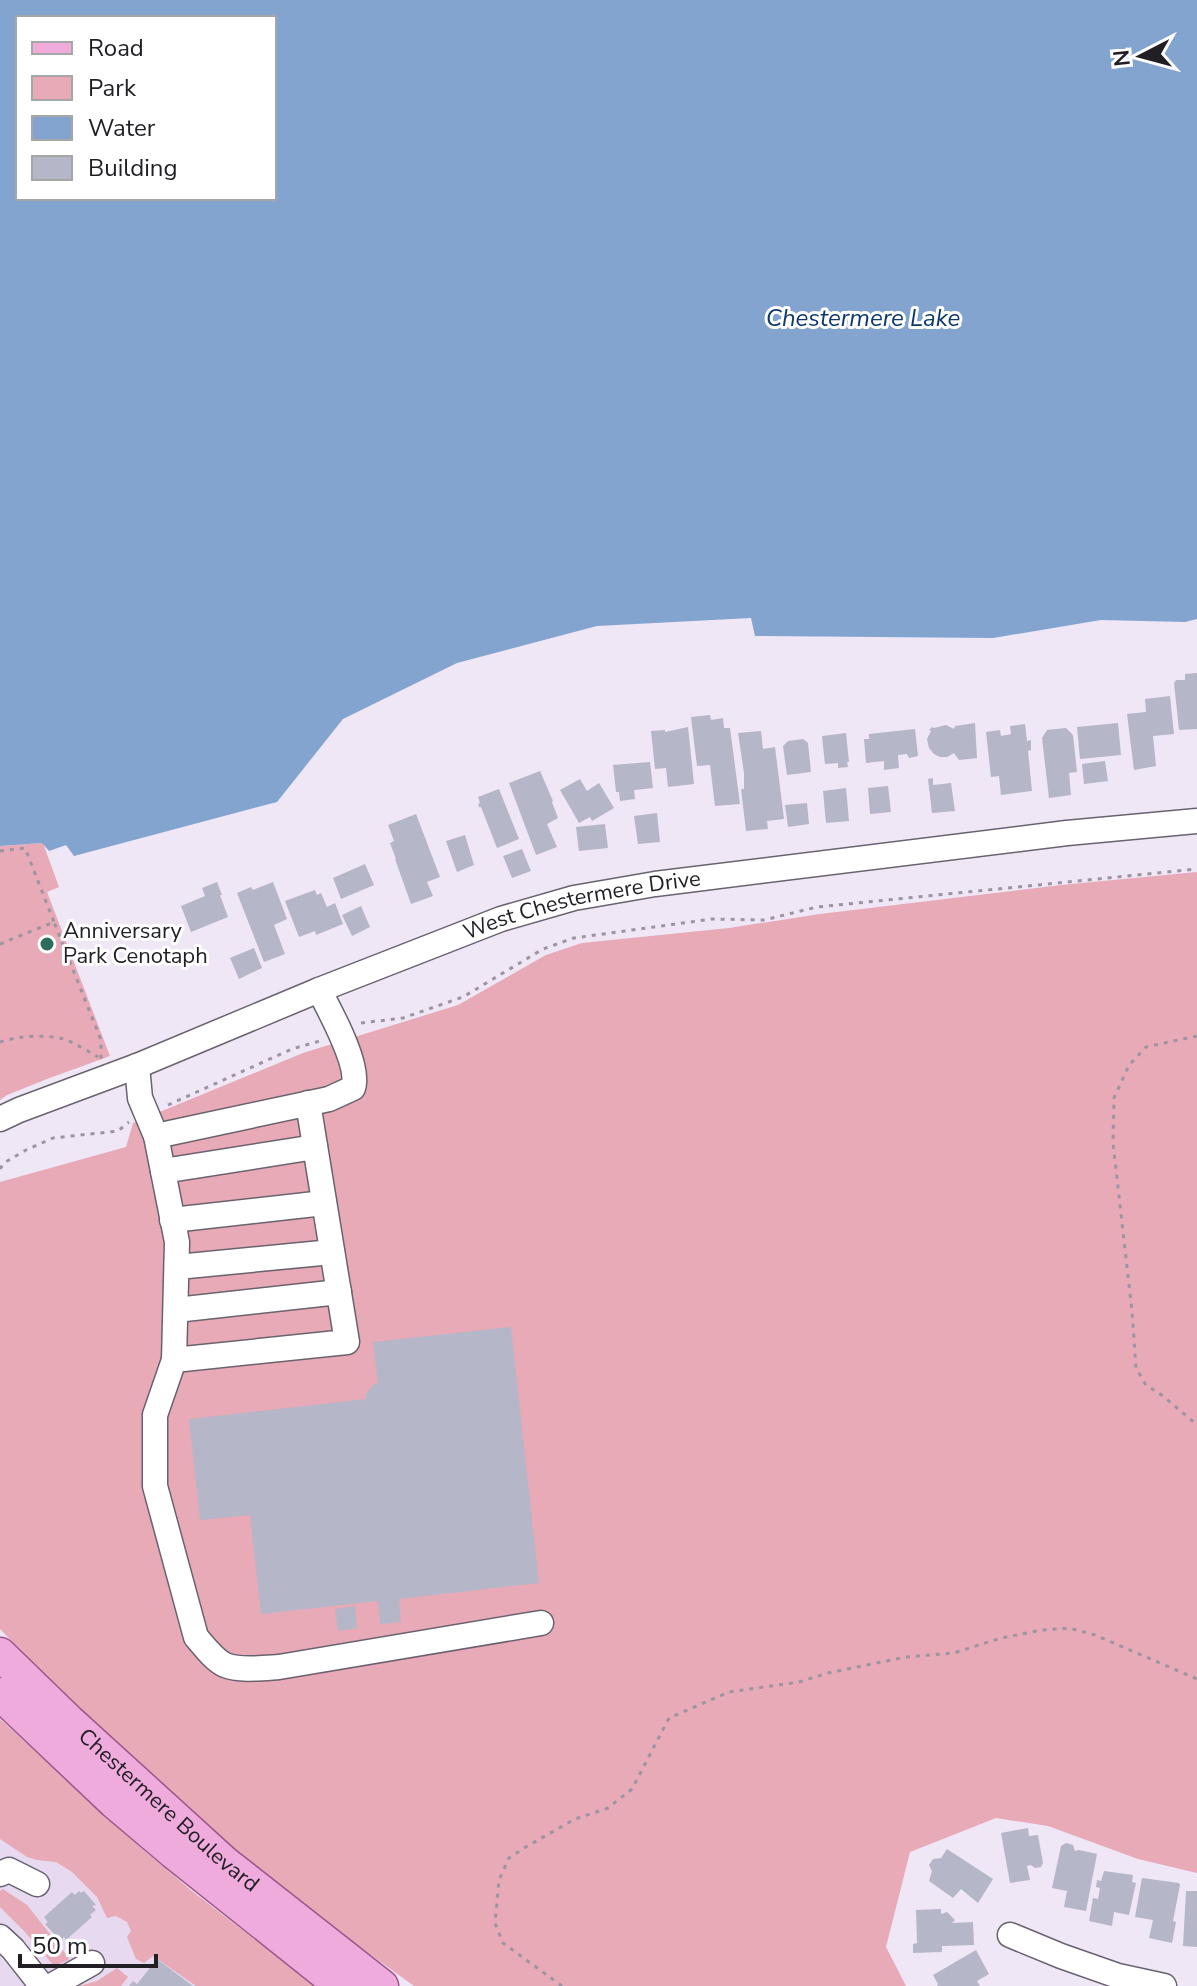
<svg xmlns="http://www.w3.org/2000/svg" width="1197" height="1986" viewBox="0 0 1197 1986" font-family="'Nunito Sans',sans-serif">
	<rect width="100%" height="100%" fill="#efe6f6"/>
	<!-- built -->
	<path fill="#e7daf0" d="M0,1755L263,1986H0Z"/>
	<!-- green -->
	<path fill="#e7aab6" d="M43,843L59,887L47,892L110,1056L47,1079L7,1095L0,1100V846Z
		M1197,872V1873L1138,1859L1048,1826L996,1818L910,1852L886,1947L906,1986H414L307,1909L230,1847L75,1707L0,1629V1182L126,1147L133,1123L303,1053L458,1005L546,955L582,943L729,928L820,914L1061,885Z
		M0,1719L141,1848L192,1891L315,1986H196L153,1956L144,1963L136,1959L127,1937L131,1931L127,1922L116,1916L107,1918L97,1897L72,1872L56,1862L37,1860L27,1857L0,1839Z
		M3,1889L27,1905L69,1958L68,1960L54,1966L25,1932L0,1907V1891Z
		M117,1968L128,1977L121,1986H79L97,1981Z"/>
	<!-- water -->
	<path fill="#84a4d0" fill-rule="evenodd" d="M0,0H1197V619L1185,622L1101,620L993,638L755,636L751,618L597,626L457,663L343,719L277,802L74,856L66,845L49,851L42,843L0,846ZM18,18H274V198H18Z"/>
	<!-- building -->
	<path fill="#b5b6c7" d="M1197,673V729L1179,730L1174,683L1176,680H1185V674Z
		M1170,696L1174,734L1153,736L1156,766L1134,770L1127,714L1146,712L1145,699Z
		M710,715L711,720L723,718L724,728H730L740,804L715,806L710,765L697,766L691,717Z
		M975,723L977,758L959,760L954,753L947,757H940L934,754L929,748L927,739L931,731L929,730L932,727L934,728L946,725L954,729L955,726Z
		M1118,723L1121,755L1080,759L1077,727Z
		M1025,724L1027,741L1031,740V750L1028,751L1032,791L1001,795L999,776L991,777L986,732L1000,730L1001,736L1011,734L1010,726Z
		M688,727L694,784L668,787L666,768L655,769L651,731L665,730V732Z
		M1066,728L1073,735L1077,772L1069,773L1071,795L1049,798L1042,738L1047,730Z
		M915,729L918,756L909,758L907,754L898,755L899,768L884,770V761L866,763L864,739H869V734Z
		M761,731L763,749L775,747L784,819L767,821L768,829L746,831L741,789H744V773L738,733Z
		M846,733L849,762H847L848,767L838,768V763L825,764L822,736Z
		M803,739L808,743L811,772L787,775L783,746L788,741Z
		M1105,761L1108,781L1084,784L1082,764Z
		M650,762L653,788L634,790L635,799L620,801L619,792H616L613,765Z
		M540,771L553,801L552,802L558,818L547,824L557,847L536,855L509,783Z
		M933,778V785L951,783L955,811L932,813L928,779Z
		M580,779L587,791L599,783L614,808L592,821L590,817L579,823L560,790Z
		M888,786L891,812L870,814L868,788Z
		M846,788L849,821L826,823L823,791Z
		M499,789L519,839L497,848L481,807H479L478,804L480,803L478,797Z
		M807,803L809,824L788,827L785,805Z
		M657,813L660,842L638,844L634,816Z
		M416,814L440,877L427,882L433,896L411,904L395,859H396L390,843L394,841L388,825Z
		M605,824L608,848L579,851L576,827Z
		M465,835L474,865L457,872L446,841Z
		M522,849L531,871L512,878L503,856Z
		M365,864L374,885L341,899L333,878Z
		M217,882L222,895H220L228,917L191,932L181,906L205,896L202,888Z
		M273,882L287,919L274,925L285,954L264,962L237,893L251,887L253,890Z
		M315,890L317,895L321,893L327,907L335,903L343,924L316,935L315,931L299,937L285,901Z
		M361,906L370,927L352,936L342,915Z
		M254,948L262,968L239,979L230,958Z
		M511,1327L539,1583L399,1599L401,1622L380,1624L378,1601L261,1614L250,1515L200,1520L189,1419L366,1399V1394L374,1384H378L373,1342Z
		M355,1606L357,1628L338,1631L335,1609Z
		M1028,1828L1029,1836L1038,1835L1043,1863L1041,1867L1035,1868L1031,1865L1027,1866L1030,1880L1010,1883L1001,1833Z
		M1066,1843L1073,1845L1075,1851L1079,1850L1097,1854L1086,1911L1064,1907L1067,1891L1052,1888L1061,1846Z
		M947,1849L993,1879L978,1903L961,1889L953,1898L929,1881L932,1871L929,1865L933,1859L941,1858Z
		M1104,1871L1133,1875L1132,1882L1136,1883L1129,1915L1114,1912L1112,1926L1089,1921L1093,1898L1098,1899L1100,1888L1096,1887L1097,1880L1101,1881Z
		M1142,1878L1179,1883L1180,1885L1173,1921L1176,1922L1172,1943L1149,1938L1153,1920L1135,1917Z
		M79,1891L81,1893L84,1891L96,1905L92,1906L96,1910L90,1915L92,1917L66,1940L64,1937L62,1939L59,1935L57,1937L45,1924L48,1922L44,1917L72,1892L75,1895Z
		M1186,1891H1197V1947L1183,1946Z
		M941,1909V1914L947,1912L955,1920L952,1923L973,1922L974,1945L942,1946V1952L913,1953V1944L917,1943L916,1910Z
		M976,1950L989,1974L977,1981L980,1986H937L938,1984L933,1975Z
		M157,1959L193,1986H129L133,1981L137,1984Z"/>
	<g fill="none" stroke-linecap="round" stroke-linejoin="round">
		<defs>
			<g id="minor">
				<path d="M137,1066L140,1098L156,1136L177,1242L174,1360L347,1342L308,1103"/>
				<path id="s1" d="M0,1119L19,1110L137,1066L319,990L501,919L574,898L655,884L1067,833L1197,821"/>
				<path d="M156,1136L329,1099L353,1088C361,1067 330,1011 319,990"/>
				<path d="M163,1171L315,1147"/>
				<path d="M172,1220L324,1203"/>
				<path d="M177,1267L332,1252"/>
				<path d="M176,1310L339,1292"/>
				<path d="M174,1360L155,1415V1486L196,1637C204,1646 214,1660 225,1665C239,1671 264,1668 279,1667L541,1623"/>
				<path d="M0,1874L9,1870L37,1884"/>
				<path d="M1010,1935L1061,1956L1118,1976L1164,1986"/>
				<path d="M0,1937L13,1949L42,1986"/>
				<path d="M51,1986L92,1963"/>
			</g>
			<g id="major">
				<path id="s2" d="M0,1654L69,1721L224,1862L382,1986"/>
				<path d="M0,1694L114,1802L173,1852L341,1986"/>
			</g>
		</defs>
		<!-- minor casing -->
		<use href="#minor" stroke="#69626f" stroke-width="27"/>
		<!-- major casing -->
		<use href="#major" stroke="#9e558d" stroke-width="35"/>
		<!-- path -->
		<path stroke="#9c95a1" stroke-width="3" stroke-dasharray="4 6" stroke-linecap="butt" d="M0,851L25,848L54,922
			M0,944L54,922L101,1040V1059
			M361,1023L403,1018L463,997L543,949L574,938L712,919L764,920L817,907L1197,869
			M1197,1036L1146,1047L1129,1065L1114,1098L1113,1143L1132,1311L1136,1368L1146,1385L1163,1396L1197,1425
			M0,1042C18,1036 44,1034 64,1039C75,1043 88,1051 98,1057
			M168,1105L292,1049L323,1040
			M0,1169L4,1163L26,1150L53,1138L118,1131L129,1122
			M562,1986L503,1943L495,1923L499,1880L509,1858L524,1848L575,1819L608,1808L632,1789L669,1718L729,1692L799,1682L828,1673L906,1657L954,1653L1001,1638L1042,1630L1069,1628L1095,1635L1197,1679"/>
		<!-- minor -->
		<use href="#minor" stroke="#fff" stroke-width="24"/>
		<!-- major -->
		<use href="#major" stroke="#eeabdc" stroke-width="32"/>
	</g>
	<!-- markers -->
	<circle fill="#2b6d5d" stroke="#fff" stroke-width="3" cx="47" cy="944" r="8"/>
	<g text-anchor="middle" dominant-baseline="central" stroke-width="6" stroke-linejoin="round" paint-order="stroke">
		<!-- street labels -->
		<g font-size="22" fill="#211e24" stroke="#fff">
			<text stroke="none"><textPath href="#s1" startOffset="622">West Chestermere Drive</textPath></text>
			<text stroke="none"><textPath href="#s2" startOffset="230">Chestermere Boulevard</textPath></text>
		</g>
		<!-- poi labels -->
		<g font-size="22" fill="#211e24" stroke="#fff" text-anchor="start">
			<text x="63" y="931">Anniversary<tspan x="63" dy="25">Park Cenotaph</tspan></text>
		</g>
		<!-- water labels -->
		<g font-size="24" font-style="italic" fill="#0e396e" stroke="#fff">
			<text x="863" y="318">Chestermere Lake</text>
		</g>
	</g>
	<!-- legend -->
	<rect x="16" y="16" width="260" height="184" fill="#ffffff" stroke="#a6a5a7" stroke-width="2"/>
	<rect x="32" y="42" width="40" height="12" fill="#eeabdc" stroke="#a6a5a7" stroke-width="2"/>
	<text x="88" y="56" font-size="24" fill="#211e24">Road</text>
	<rect x="32" y="76" width="40" height="24" fill="#e7aab6" stroke="#a6a5a7" stroke-width="2"/>
	<text x="88" y="96" font-size="24" fill="#211e24">Park</text>
	<rect x="32" y="116" width="40" height="24" fill="#84a4d0" stroke="#a6a5a7" stroke-width="2"/>
	<text x="88" y="136" font-size="24" fill="#211e24">Water</text>
	<rect x="32" y="156" width="40" height="24" fill="#b5b6c7" stroke="#a6a5a7" stroke-width="2"/>
	<text x="88" y="176" font-size="24" fill="#211e24">Building</text>
	<!-- north arrow -->
	<g transform="translate(1141 56) rotate(264)" stroke="#ffffff" stroke-width="6" paint-order="stroke">
	<path d="M0-6L14 30L0 20L-14 30Z" fill="#211e24"/>
	<text y="-12" font-size="22" font-weight="bold" text-anchor="middle" fill="#211e24">N</text>
	</g>
	<!-- scale -->
	<path d="M20 1954v12h136v-12" fill="none" stroke="#211e24" stroke-width="4"/>
	<text x="32" y="1954" font-size="24" fill="#211e24" stroke="#ffffff" stroke-width="6" paint-order="stroke">50 m</text>
</svg>
